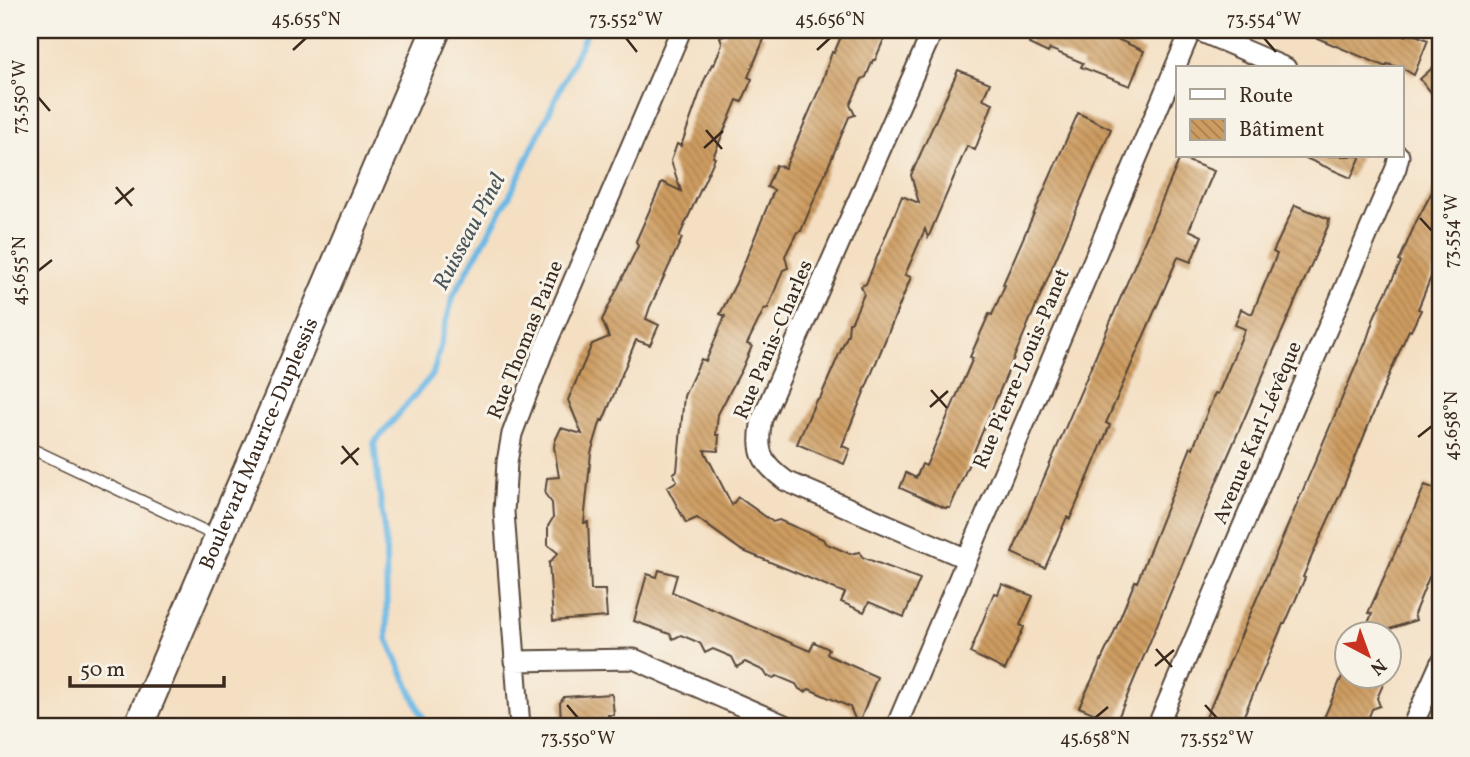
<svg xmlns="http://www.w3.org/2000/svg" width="1470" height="757" viewBox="0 0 1470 757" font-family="Vollkorn,serif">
	<defs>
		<pattern id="building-back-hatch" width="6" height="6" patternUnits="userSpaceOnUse" patternTransform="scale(1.75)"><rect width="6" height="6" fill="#cd9c60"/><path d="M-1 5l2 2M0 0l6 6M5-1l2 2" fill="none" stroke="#a87f4f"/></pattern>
	</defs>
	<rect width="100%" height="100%" fill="#f7f3e8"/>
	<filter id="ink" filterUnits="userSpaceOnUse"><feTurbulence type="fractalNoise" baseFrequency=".0143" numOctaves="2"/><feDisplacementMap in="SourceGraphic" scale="14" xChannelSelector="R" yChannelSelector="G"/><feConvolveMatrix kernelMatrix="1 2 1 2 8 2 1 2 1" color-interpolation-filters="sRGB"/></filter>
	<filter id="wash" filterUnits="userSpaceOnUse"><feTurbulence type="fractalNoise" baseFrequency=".00686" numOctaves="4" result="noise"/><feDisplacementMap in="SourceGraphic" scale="28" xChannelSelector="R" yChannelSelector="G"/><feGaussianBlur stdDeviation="1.57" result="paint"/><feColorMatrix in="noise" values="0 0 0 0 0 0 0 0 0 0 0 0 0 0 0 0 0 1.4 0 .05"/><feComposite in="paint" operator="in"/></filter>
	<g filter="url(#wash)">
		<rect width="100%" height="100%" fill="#f4dfc2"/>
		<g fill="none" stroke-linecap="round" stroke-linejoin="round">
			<!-- stream -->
			<path stroke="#6cb9e6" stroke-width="6" d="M427,727L387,638L386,547L374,443L433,374L453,296L510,195L588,30"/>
		</g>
		<g id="blocks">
			<!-- building -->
			<path fill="url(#building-back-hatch)" d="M727,30H762L760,35L765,37L748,77L752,79L742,102L737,100L713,157L715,158L679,237L682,238L650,307L646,319L659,325L650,345L636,340L603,421L601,420L591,453L584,523L588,522L591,590H605L607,617L553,621L549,563L558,553L548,545V526L553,518L552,503L545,494L547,478L559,477L554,447L555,441L561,428L582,434L568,400L592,344L609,337L602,320L638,246L636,241L662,182L681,191L671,161L677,144L681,146L704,81L712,64L714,65L722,44L720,37L725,36Z
				M844,30H888L875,60H873L866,77L862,79L850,105L855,115L849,117L801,231L797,232L785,256L788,268L783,270L768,308L764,309L747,344L752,346L742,369L718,414L716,435H719L718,451L704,450L732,505L738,497L773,522L779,520L823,539L825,543L850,554L860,552L862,557L920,579L904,617L869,602L864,612L841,602L845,593L741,550L697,518L686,523L667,487L677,481L673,473L677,471L684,396L701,359L706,361L725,316L720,314L736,283L774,190L767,187L776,165L785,168L821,85L832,52L834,53Z
				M1035,30H1097L1144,51L1130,86L1081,67L1083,63L1050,49L1048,53L1029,44Z
				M1298,30H1389L1406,36L1408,32L1428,40L1414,75L1402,68L1387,64L1386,67Z
				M1440,61V103L1420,79Z
				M958,70L990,83L983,99L993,103L975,150L967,146L928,238L925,229L905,275L911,277L842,446L850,449L844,464L797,444L816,400L820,398L824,389L848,334L849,323L852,321L864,294L861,286L866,284L902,196L919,203L911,175Z
				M1078,113L1111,129L950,508H945L900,488L906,473L916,478L922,464L926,466L973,358L970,357L989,314L992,315L1005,285L1003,284Z
				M1301,156H1361L1351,178Z
				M1180,158L1214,171L1189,230L1202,236L1191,262L1178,257L1106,423L1110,425L1089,475L1070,519L1067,517L1045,568L1012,553Z
				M1440,177V255L1418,309L1421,310L1411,331L1409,330L1391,370L1342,490L1314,551L1303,577L1305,578L1285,624H1283L1239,727H1202L1366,342L1375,315L1401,262L1399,261L1416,222Z
				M1295,205L1329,219L1328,226L1217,481L1116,723L1079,707L1113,635L1135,581L1137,582L1191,447L1193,448L1215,393L1218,394L1245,329L1235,325L1241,309L1252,314L1277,254L1273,252Z
				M1425,485L1440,491V552L1433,569L1434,575L1429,577L1414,614L1416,620L1375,634H1363L1372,614L1368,613Z
				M659,570L677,575L672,592L810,651L814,642L829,649L827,654L830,656L877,677L858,726L850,707L809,689L805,692L799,689L796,684L777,676L773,678L767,676L764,671L745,662L737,667L732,657L713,649L705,653L700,643L681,635L673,639L670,634L634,621L647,574L657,577Z
				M1002,584L1033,596L1020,625L1024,627L1005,670L970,653L994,593L998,594Z
				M1343,674L1348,676H1387L1377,698L1380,706L1372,709L1365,727H1320Z
				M612,694L614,715H608V719L599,720V727H571L570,722L561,721L560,703L564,697Z"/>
		</g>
	</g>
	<g filter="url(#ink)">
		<use href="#blocks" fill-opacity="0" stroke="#574537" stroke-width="2"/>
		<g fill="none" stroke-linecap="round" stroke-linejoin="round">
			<defs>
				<path id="lane" d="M30,448L218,537"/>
				<path id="street" d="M933,30L762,419C756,451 760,462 786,481L967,559
					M1197,30L1286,68
					M514,661L634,659L789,727
					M520,727L504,512L507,462L512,434L542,354L681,30
					M896,727L1191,30
					M1157,727L1396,168L1399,156
					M1412,727L1440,664"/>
				<g id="secondary">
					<path id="s1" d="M138,727L436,30"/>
				</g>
			</defs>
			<!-- lane casing -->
			<use href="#lane" stroke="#574537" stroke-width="13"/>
			<!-- street casing -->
			<use href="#street" stroke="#574537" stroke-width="23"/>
			<!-- secondary casing -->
			<use href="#secondary" stroke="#574537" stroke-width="32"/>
			<!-- lane -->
			<use href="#lane" stroke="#fff" stroke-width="10"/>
			<!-- street -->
			<use href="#street" stroke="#fff" stroke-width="19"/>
			<!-- secondary -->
			<use href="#secondary" stroke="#fff" stroke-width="28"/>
		</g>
	</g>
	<!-- ticks -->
	<path fill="none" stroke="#3b2a1e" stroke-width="2.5" d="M626,38L637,52M1264,38L1276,52M293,50L306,38M817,50L830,38M38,97L50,111M706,130L722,149M704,148L723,131M116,187L132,206M115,204L134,188M1420,218L1432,231M38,271L52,260M931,390L947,408M930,407L948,391M1418,437L1432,426M342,446L358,465M341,464L359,448M1156,649L1172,667M1155,666L1174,650M567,705L578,718M1205,705L1217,718M1095,718L1108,707"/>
	<g text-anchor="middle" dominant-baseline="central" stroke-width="6" stroke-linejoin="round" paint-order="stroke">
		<!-- street labels -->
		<g font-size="21" fill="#3b2a1e" stroke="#f7f3e8">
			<text transform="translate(526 340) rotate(-68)">Rue Thomas Paine</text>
			<text transform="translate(774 340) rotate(-67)">Rue Panis-Charles</text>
			<text transform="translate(1022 369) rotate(-67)">Rue Pierre-Louis-Panet</text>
			<text transform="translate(1258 433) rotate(-67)">Avenue Karl-Lévêque</text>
			<text stroke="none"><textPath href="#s1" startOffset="308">Boulevard Maurice-Duplessis</textPath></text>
		</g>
		<!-- water labels -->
		<g font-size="23" font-style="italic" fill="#4a555a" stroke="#f7f3e8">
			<text transform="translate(470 232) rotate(-62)">Ruisseau Pinel</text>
		</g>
	</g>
	<!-- margin -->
	<rect width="1470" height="757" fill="none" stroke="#f7f3e8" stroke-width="77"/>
	<!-- legend -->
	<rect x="1176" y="66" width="228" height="91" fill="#f7f3e8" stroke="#aca397" stroke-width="2"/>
	<rect x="1190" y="89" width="35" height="10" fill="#ffffff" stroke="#aca397" stroke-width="2"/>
	<text x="1239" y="102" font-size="21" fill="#3b2a1e">Route</text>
	<rect x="1190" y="119" width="35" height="21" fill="url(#building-back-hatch)" stroke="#aca397" stroke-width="2"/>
	<text x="1239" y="136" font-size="21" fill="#3b2a1e">Bâtiment</text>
	<!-- north arrow -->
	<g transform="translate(1368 655) rotate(139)"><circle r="33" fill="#f7f3e8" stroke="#aca397" stroke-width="2"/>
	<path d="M0-5L12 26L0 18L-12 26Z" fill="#c8321e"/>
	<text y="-10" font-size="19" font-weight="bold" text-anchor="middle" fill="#3b2a1e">N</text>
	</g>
	<!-- scale -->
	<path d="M70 676v10h154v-10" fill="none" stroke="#3b2a1e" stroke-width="3.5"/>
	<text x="80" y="676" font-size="21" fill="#3b2a1e" stroke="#f7f3e8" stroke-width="5" paint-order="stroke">50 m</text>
	<rect x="38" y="38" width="1394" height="680" fill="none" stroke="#3b2a1e" stroke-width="2.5"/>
	<g font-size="18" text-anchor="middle" fill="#3b2a1e">
		<text x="306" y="25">45.655°N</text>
		<text x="626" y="25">73.552°W</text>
		<text x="830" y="25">45.656°N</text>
		<text x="1264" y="25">73.554°W</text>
		<text transform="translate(19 97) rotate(-90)" y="6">73.550°W</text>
		<text transform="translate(1451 231) rotate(-90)" y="6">73.554°W</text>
		<text transform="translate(19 271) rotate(-90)" y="6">45.655°N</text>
		<text transform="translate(1451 426) rotate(-90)" y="6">45.658°N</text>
		<text x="578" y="744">73.550°W</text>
		<text x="1095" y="744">45.658°N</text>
		<text x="1217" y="744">73.552°W</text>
	</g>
</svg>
